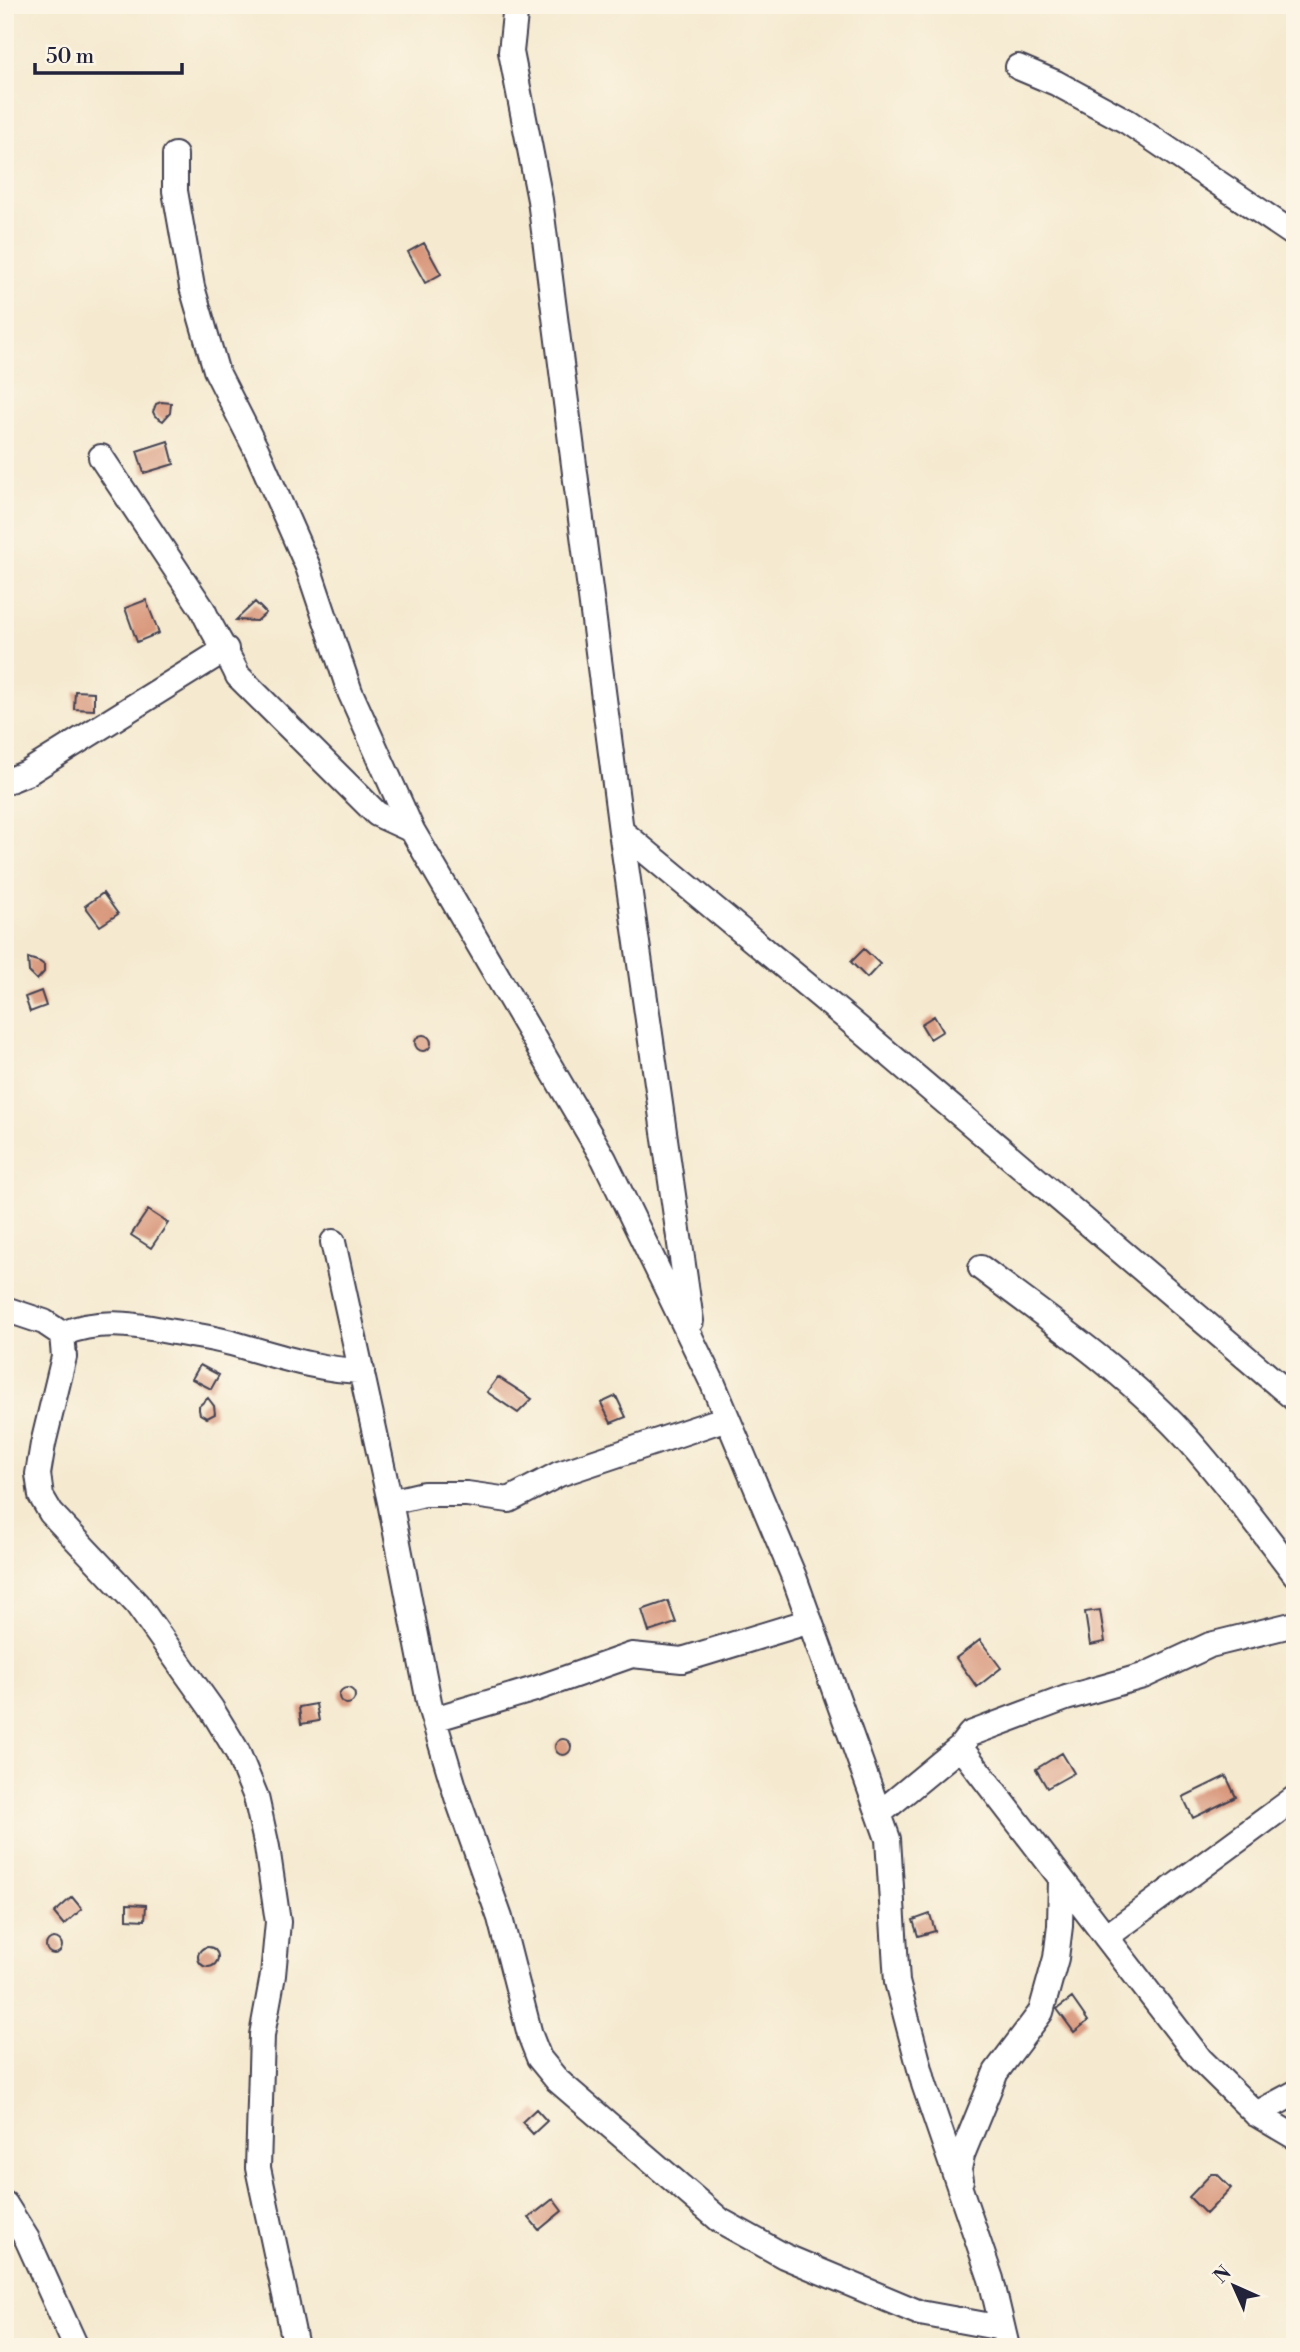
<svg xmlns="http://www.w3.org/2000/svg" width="1300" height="2352" viewBox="0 0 1300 2352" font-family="'Libre Bodoni',serif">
	<rect width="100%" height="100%" fill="#fcf5e5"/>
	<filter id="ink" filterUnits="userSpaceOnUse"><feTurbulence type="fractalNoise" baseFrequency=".0143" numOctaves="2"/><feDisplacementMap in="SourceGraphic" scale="14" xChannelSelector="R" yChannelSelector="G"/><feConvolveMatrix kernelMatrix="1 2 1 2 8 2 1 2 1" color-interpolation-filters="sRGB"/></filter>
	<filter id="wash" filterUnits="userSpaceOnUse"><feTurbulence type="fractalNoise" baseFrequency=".00686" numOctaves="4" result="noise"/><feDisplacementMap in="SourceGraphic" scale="28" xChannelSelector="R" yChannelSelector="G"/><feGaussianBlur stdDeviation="1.57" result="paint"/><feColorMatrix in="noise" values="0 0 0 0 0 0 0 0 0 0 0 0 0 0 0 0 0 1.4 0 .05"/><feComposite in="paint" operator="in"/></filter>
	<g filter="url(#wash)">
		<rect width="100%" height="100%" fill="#f5ead0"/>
		<g id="blocks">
			<!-- building -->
			<path fill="#d8977b" d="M424,243L441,274L425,283L408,252Z
				M161,402L171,403L170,413L163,421L155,416L153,412L156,404Z
				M168,441L174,464L144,473L137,451Z
				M146,600L159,633L137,642L125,608Z
				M255,602L266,613L257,621L236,620Z
				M75,691L94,692V710L74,709Z
				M103,893L118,914L100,926L85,906Z
				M864,949L880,964L867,978L851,962Z
				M28,958L40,962L44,965V972L37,980L29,972Z
				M41,991L46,1006L30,1012L25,997Z
				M934,1016L943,1031L930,1039L921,1024Z
				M415 1043a8 8 0 1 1 16 0a8 8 0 1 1-16 0Z
				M148,1210L168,1223L151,1248L131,1235Z
				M200,1365L219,1375L211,1389L192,1379Z
				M498,1377L532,1399L518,1413L487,1392Z
				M616,1396L626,1417L611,1423L601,1403Z
				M208,1398L214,1406L215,1414L207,1418L200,1414L199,1410V1406Z
				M668,1601L676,1623L649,1632L642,1610Z
				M1100,1610L1105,1642L1090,1645L1085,1612Z
				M980,1640L1001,1668L977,1687L956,1658Z
				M339 1696a8 8 0 1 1 16 0a8 8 0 1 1-16 0Z
				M316,1704L319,1721L301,1724L299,1707Z
				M555 1747a8 8 0 1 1 16 0a8 8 0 1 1-16 0Z
				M1062,1753L1074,1773L1047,1788L1036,1769Z
				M1226,1776L1236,1797L1193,1818L1183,1797Z
				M72,1897L82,1909L64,1925L54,1913Z
				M127,1904L146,1905L145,1920L127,1919Z
				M930,1914L935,1931L918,1936L913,1920Z
				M46 1946a8 8 0 1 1 16 0a8 8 0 1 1-16 0Z
				M198 1957a10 10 0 1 1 20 0a10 10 0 1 1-20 0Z
				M1072,1998L1088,2021L1074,2032L1057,2009Z
				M536,2109L547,2121L533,2134L522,2122Z
				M1211,2174H1217L1231,2188L1206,2214L1189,2197Z
				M553,2199L562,2211L539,2230L529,2218Z"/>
		</g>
	</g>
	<g filter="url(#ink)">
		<use href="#blocks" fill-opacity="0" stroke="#424051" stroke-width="2"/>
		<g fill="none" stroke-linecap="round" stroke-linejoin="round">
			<defs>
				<path id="minor" d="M516,5L511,52L540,200L621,831L691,1321
					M1018,67L1056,83L1128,122L1295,235
					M175,155V191L192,287L216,370L257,451L308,567L350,692L412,830L604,1159L713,1384L794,1577L888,1839L897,1982L924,2084L991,2279L1007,2347
					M101,457L203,610C213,633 228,653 238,676L377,814L412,830
					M5,782L27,773L226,649
					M621,831L849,1020L1295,1399
					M333,1242L390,1502L430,1707L457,1797L500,1918L530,2035L539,2058L557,2080L721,2221L784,2256L920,2313L1002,2328
					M981,1268C1053,1322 1131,1376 1191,1443C1228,1485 1261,1529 1295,1574
					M5,1309L44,1322L62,1334L64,1357L43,1444L38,1474L41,1496L51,1513L137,1604L211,1708L237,1751L256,1797L267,1847L278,1922L273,1975L262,2035L258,2168L296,2347
					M62,1334C97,1319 131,1324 168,1331C189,1335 211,1337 231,1343C275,1355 317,1370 362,1371
					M390,1502L424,1494H467L509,1500L559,1474L727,1418
					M434,1719L535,1689L632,1655L682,1660L810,1621
					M960,1747L1200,2059L1256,2114L1295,2137
					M880,1813L960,1747L970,1734L1066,1698L1143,1676L1210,1645L1295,1624
					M1106,1937L1295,1798
					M1256,2114L1295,2093
					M961,2180L959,2169L962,2155L996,2072L1041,2012L1056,1958L1060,1926L1061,1879
					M5,2204L27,2239L76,2347"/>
			</defs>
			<!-- minor casing -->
			<use href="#minor" stroke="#424051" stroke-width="28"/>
			<!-- minor -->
			<use href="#minor" stroke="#fff" stroke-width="24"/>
		</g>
	</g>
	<!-- margin -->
	<rect width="1300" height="2352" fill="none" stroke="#fcf5e5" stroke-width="28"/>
	<!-- north arrow -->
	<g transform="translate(1234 2286) rotate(315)" stroke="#fcf5e5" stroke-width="5" paint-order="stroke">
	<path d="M0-5L12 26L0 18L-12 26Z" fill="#22223b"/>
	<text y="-10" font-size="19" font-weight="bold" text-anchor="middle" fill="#22223b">N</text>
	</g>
	<!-- scale -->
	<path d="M35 63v10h147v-10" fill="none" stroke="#22223b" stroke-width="3.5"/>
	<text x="46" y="63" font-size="21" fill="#22223b" stroke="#fcf5e5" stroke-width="5" paint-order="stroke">50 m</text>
</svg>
